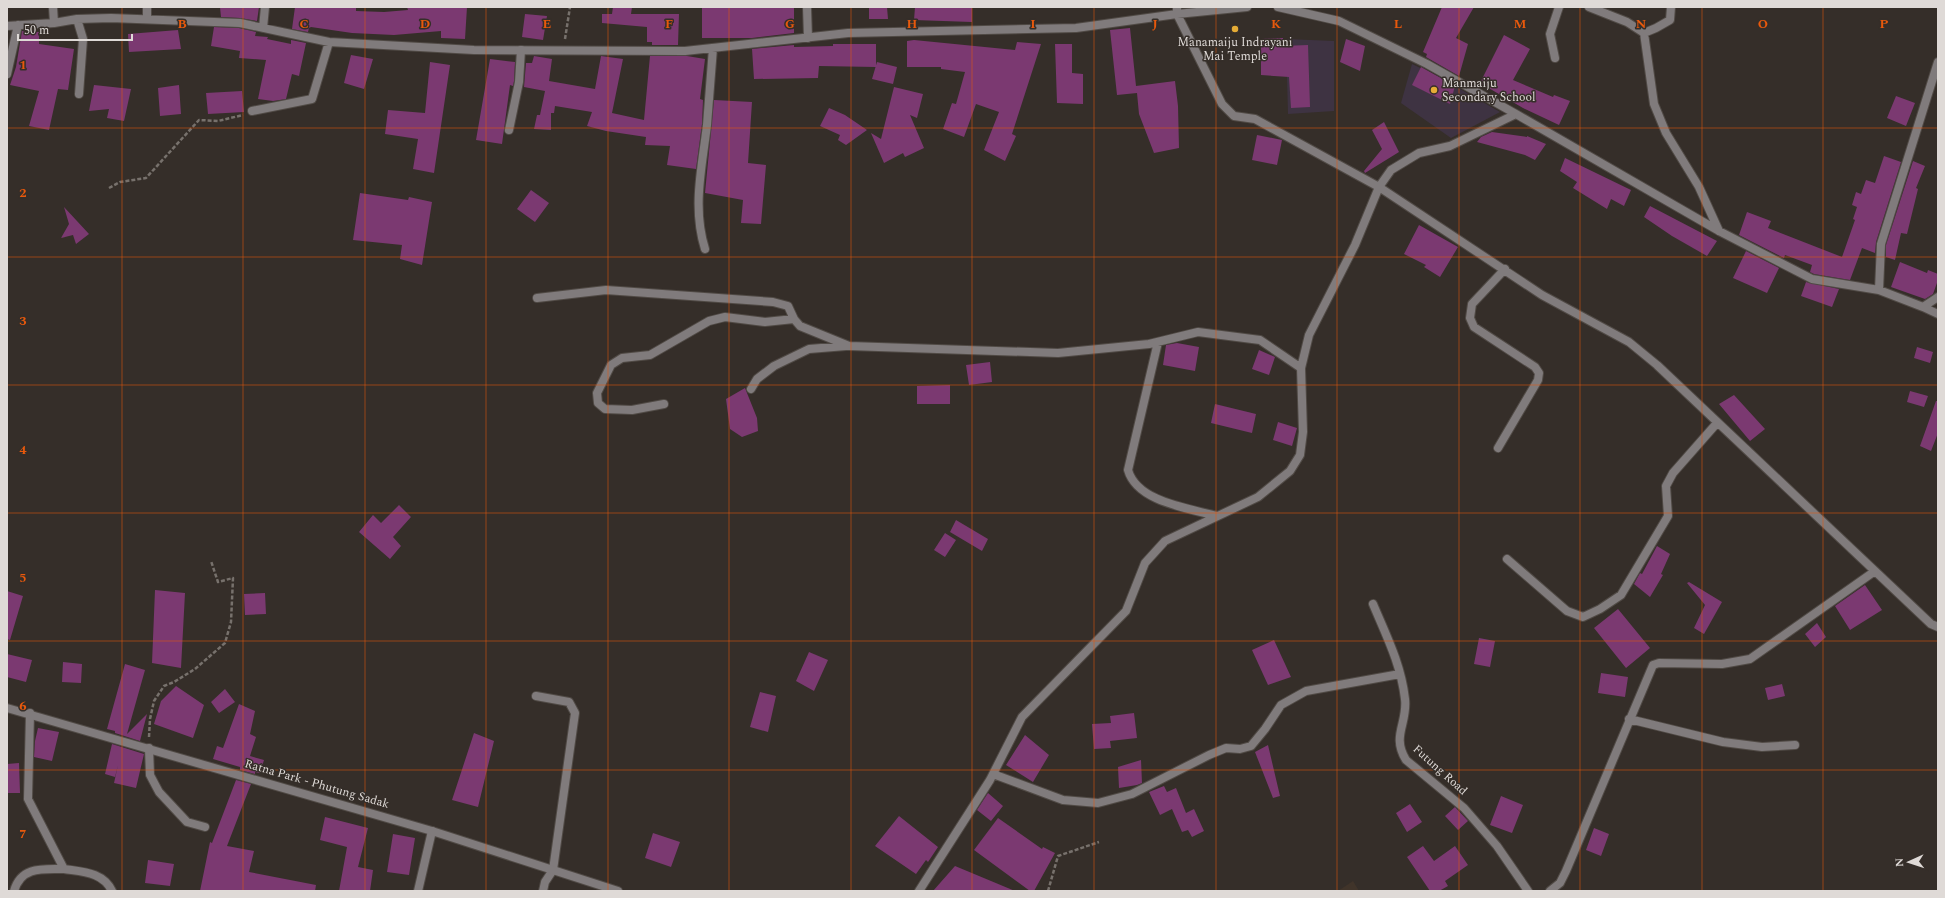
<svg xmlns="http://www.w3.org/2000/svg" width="1945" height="898" viewBox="0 0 1945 898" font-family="Spectral,serif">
	<rect width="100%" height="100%" fill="#352e29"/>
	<!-- built -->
	<path fill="#40342a" d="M1353,881L1359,891H1338Z"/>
	<!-- education -->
	<path fill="#3e3342" d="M1286,39L1334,41V111L1288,114Z
		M1412,64L1441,78L1500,112L1451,138L1401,103Z"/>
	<!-- building -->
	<path fill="#7b3971" d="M220,7H259L257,21L240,18L221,17Z
		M295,7H356V11L384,12L408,10L407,7H467L465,39L441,38V31L394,35L352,33L311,27L309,28L308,32L292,29Z
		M613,7H632L631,14H679L678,45H652V42H647V27L602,23V14H612Z
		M702,7H794V33L752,38H702Z
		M869,7H887L888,19H869Z
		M915,7H972V22L914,20Z
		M1442,7H1474L1456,38L1468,44L1459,76L1426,57L1427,54L1423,52Z
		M525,14L547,16L543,40L522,37Z
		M214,27L239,28L256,32L255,36L268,37L267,39L291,44V40L306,43L299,76L292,74L286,99L273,101L258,99L266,60L239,58L240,51L211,46Z
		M1130,28L1136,86L1175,81L1178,106L1179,148L1154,153L1139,114L1137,93L1117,95L1110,30Z
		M178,30L181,49L129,52L128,34Z
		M22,31L39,32V44L74,49L68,90L58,89L49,130L29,126L39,91L10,85L16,67Z
		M1504,35L1530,49L1513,80L1553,97L1554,95L1570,101L1559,125L1523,108L1480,83Z
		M1283,38V46L1308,45L1310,107L1291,108L1289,77L1261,75V39Z
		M1346,39L1365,46L1360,71L1340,62Z
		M914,40L1015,50L1017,42L1041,44L1012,134L1016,136L1005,161L984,150L999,112L976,104L964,137L943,129L952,103L956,104L965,72L941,69V67H907V41Z
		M833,44H876V67L819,66L818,78L754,79L752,49L794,45V47L833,46Z
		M1055,44H1072V73L1083,74V104L1057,103Z
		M351,55L373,59L364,89L344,83Z
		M534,56L552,59L549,81L595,89L601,56L623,59L612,113L644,120L650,56H687L705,59L700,99L703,100L702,124L696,169L667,165L670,146L645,145L646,137L606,131L587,126L592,112L555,106L554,113H551V130L534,129L537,115H540L545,91L524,87L526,63H532Z
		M490,59L515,62L514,81L513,86L510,85L502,144L476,140Z
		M430,62L450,65L434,173L413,169L418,139L385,134L388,110L425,113Z
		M877,62L897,67L893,84L872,79Z
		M1421,67L1455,86L1450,104L1412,85Z
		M94,85L131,89L124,121L107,118L109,109L89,111Z
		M179,85L181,114L160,116L158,88Z
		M894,87L923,94L917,118L910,115L924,148L905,157L903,153L884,163L871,133L881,139Z
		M242,91L244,112L208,114L206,93Z
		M1896,96L1915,103L1906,126L1887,118Z
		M714,100L752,102L748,163L766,165L761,224L741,223L743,200L705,193Z
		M829,108L845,115L867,130L846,145L838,140L840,135L820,126Z
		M1384,122L1399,152L1365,173L1364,171L1382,149L1372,130Z
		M1492,132L1527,137V136L1546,144L1535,160L1525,155L1477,142L1481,137Z
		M1257,135L1282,140L1277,165L1252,160Z
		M1884,156L1901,162L1876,242L1875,253L1862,248L1850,280L1814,274L1810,272L1812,265L1785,255L1784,258L1739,235L1747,212L1771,221L1768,228L1842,257L1855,220L1853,219L1857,207L1852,205L1856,192L1861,194L1866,180L1875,183Z
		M1565,158L1631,190L1624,206L1611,199L1607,209L1573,188L1577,182L1560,171Z
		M1913,161L1925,166L1916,188L1918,189L1907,234L1901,233L1895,260L1886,257V245Z
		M531,190L549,203L535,222L517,209Z
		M360,193L408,200L409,197L432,202L422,265L400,259L402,245L353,240Z
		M1650,206L1717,241L1707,256L1672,236L1644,217Z
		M64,207L89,234L76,244L73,235L61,238L69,224Z
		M1419,225L1458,247L1440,277L1424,267L1426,265L1404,254Z
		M1746,251L1779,268L1767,293L1733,278Z
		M1900,262L1927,273L1928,270L1938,274V280L1933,294L1925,299L1891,287Z
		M1806,282L1839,289L1832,307L1801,296Z
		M1177,343L1199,347L1195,371L1163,365L1166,345Z
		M1917,347L1933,352L1930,363L1914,358Z
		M1259,350L1275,357L1269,375L1252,369Z
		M990,362L992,382L969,385L966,365Z
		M950,385V404H917V386Z
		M745,388L757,418L758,431L742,437L730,429L726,399Z
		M1910,391L1928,396L1924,407L1907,402Z
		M1734,395L1765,429L1750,441L1719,404Z
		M1936,401H1938V433L1931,451L1920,446Z
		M1215,404L1256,414L1252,433L1211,423Z
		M1278,422L1297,428L1292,446L1273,440Z
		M399,505L411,517L393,537L401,546L390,559L359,532L373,515L381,523Z
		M956,520L988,539L982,551L950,532Z
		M945,533L956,540L945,557L934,550Z
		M1657,546L1670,554L1661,574L1663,575L1650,597L1634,584L1640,573L1642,574Z
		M1689,582L1722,602L1704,634L1694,628L1705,605L1687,583Z
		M1865,585L1882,610L1850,630L1835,606Z
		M155,590L185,593L181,668L152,663Z
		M7,591L23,596L10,640L7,639Z
		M265,593L266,614L245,615L244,594Z
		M1618,609L1650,648L1626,668L1594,628Z
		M1817,623L1826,637L1815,647L1805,634Z
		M1479,638L1495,641L1490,667L1474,664Z
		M1274,640L1291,677L1268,685L1252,650Z
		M809,652L828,660L814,691L796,681Z
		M7,654L32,660L26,682L7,677Z
		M63,662L82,664L81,683L62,682Z
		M125,664L145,670L127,734L147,714L140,741L115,733V731L107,729Z
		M1601,673L1628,677L1625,697L1598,693Z
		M1782,684L1785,696L1768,700L1765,688Z
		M176,686L204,705L193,738L154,724L161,701Z
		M225,689L235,702L219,713L211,702Z
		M760,692L776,696L768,732L750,727Z
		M239,704L255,711L250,734L256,737L250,756L264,760L260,773L255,772V774L240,770V767L213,759L217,746L223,748Z
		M1134,713L1137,738L1110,741L1111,748L1094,749L1092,724L1111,723L1110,716Z
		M38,728L59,732L52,761L34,757L35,741Z
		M474,733L494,741L478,807L452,800Z
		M1025,735L1049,755L1033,782L1006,765Z
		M112,744L144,754L136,788L114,783L118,765L115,777L105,774Z
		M1268,745L1280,796L1273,798L1255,752Z
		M1141,760L1142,783L1137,785L1119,788L1118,767Z
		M19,763L20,793H7V764Z
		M236,780L251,784L227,846L254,851L249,872L316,885L315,891H200L210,842L212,843Z
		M1164,786L1167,792L1176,788L1186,813L1194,809L1204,831L1192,837L1188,830L1182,832L1172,809L1160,815L1149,792Z
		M988,793L1003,806L991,821L977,810Z
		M1501,796L1523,805L1512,833L1490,825Z
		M1410,804L1422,822L1407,832L1396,813Z
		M1455,807L1468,821L1458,830L1445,816Z
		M899,816L938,847L928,862L926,860L916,874L875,846Z
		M325,817L368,828L358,867L373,870L370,891H339L347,847L320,840Z
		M998,818L1042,849L1043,847L1055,853L1034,891H1030L974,850Z
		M1594,828L1609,834L1601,856L1586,850Z
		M653,833L680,842L671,867L645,858Z
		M393,834L415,838L409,875L387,872Z
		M1423,846L1434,861L1455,846L1468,865L1445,881L1448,886L1439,891H1430L1407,857Z
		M148,860L174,864L170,886L145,883Z
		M955,866L1015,891H933Z"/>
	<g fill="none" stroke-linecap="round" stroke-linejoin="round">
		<defs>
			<path id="service" d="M509,130L519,82L521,50
				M418,891L432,831
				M543,891L545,882L553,870"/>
			<path id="minor" d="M53,7L54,23
				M147,7V19
				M807,7L808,38
				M1278,7L1339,21L1427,64L1516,114
				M1589,7L1627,22L1644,33L1656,28L1670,20L1671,7
				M77,19L83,39L79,94
				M7,26L54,23L77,19L111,18L240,23L329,42L474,50L685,51L848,33L1076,28L1177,14L1247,7
				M263,28L265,7
				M1644,33L1654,104L1666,133L1699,187L1719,231
				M1555,58L1550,34L1559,7
				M7,74L18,25
				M252,111L312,99L329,42
				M705,249C692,208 702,167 707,125C709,99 711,74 713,48
				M1879,290L1881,244L1938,62
				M1938,297L1923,307L1879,290L1812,279L1719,231L1516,114L1450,146L1419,153L1391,170L1379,187L1542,295L1629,342L1657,365L1931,624L1938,627
				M537,298L606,290L773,302L788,306L794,319L800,326L849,346L1058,353L1149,344L1198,332L1260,340L1301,368
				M1923,307L1938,314
				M1158,342L1128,470C1137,502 1188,508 1217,516
				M751,389L757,379L774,366L809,349L846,346
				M664,404L632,410L605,409L598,403L597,393L611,365L622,358L650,355L709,321L725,317L765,322L794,319
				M1498,448L1538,380L1539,373L1535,367L1474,327L1470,318L1472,304L1505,269
				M1507,559L1567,611L1583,617L1600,609L1621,595L1668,516L1666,486L1673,473L1717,423
				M1373,604C1386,635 1401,664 1405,699C1408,723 1391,736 1406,760L1464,808L1497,846L1528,891
				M536,696L569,702L575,713L553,870
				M30,713L28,799L64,869C83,872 103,872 112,891
				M1629,719L1723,742L1762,747L1795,745
				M149,748L150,775L159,792L187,822L205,827
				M993,774L1063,800L1098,803L1132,794L1209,755L1226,748L1240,749L1251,746L1265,729L1281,705L1306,691L1400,674
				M14,891C21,866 43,869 64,869
				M919,891L990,780L1022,717L1126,611L1145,563L1165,541L1258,497L1290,471L1300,455L1303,432L1301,368L1309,335L1355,245L1379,187L1255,119L1234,116L1222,104L1177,14V7
				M1550,891L1560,883L1566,871L1653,665L1659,663L1722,664L1750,659L1875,571"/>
			<path id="tertiary" d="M7,708L432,831L618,891"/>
		</defs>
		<!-- service casing -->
		<use href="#service" stroke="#504a45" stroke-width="10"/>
		<!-- minor casing -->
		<use href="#minor" stroke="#504a45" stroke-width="10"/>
		<!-- tertiary casing -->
		<use href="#tertiary" stroke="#504a45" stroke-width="10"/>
		<!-- path -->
		<path stroke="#77716c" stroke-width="2.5" stroke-dasharray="4 2" stroke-linecap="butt" d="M565,39L570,7
			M109,188L120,182L146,178L199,120L218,121L243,115
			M149,737L150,719L154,701L164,686L174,682L195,669L225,643L231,622L233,578L218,582L211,561
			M1048,891L1058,856L1099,842"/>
		<!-- service -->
		<use href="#service" stroke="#807b7c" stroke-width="8"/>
		<!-- minor -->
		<use href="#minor" stroke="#807b7c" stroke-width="8"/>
		<!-- tertiary -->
		<use href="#tertiary" stroke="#807b7c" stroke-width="8"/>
	</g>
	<!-- grid -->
	<path fill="none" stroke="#e8590c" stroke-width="1" stroke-opacity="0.55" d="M122,7V891M243,7V891M365,7V891M486,7V891M608,7V891M729,7V891M851,7V891M972,7V891M1094,7V891M1216,7V891M1337,7V891M1459,7V891M1580,7V891M1702,7V891M1823,7V891M7,128H1938M7,257H1938M7,385H1938M7,513H1938M7,641H1938M7,770H1938"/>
	<!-- markers -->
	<g fill="#e6ac36" stroke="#352e29" stroke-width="1.5">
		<circle cx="1235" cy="29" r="4"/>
		<circle cx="1434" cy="90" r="4"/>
	</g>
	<g text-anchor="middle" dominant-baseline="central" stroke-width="3" stroke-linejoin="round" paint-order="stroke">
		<!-- poi labels -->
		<g font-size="12" fill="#dfdad7" stroke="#352e29">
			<text x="1235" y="42">Manamaiju Indrayani<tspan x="1235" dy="14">Mai Temple</tspan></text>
			<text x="1442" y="83" text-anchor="start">Manmaiju<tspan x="1442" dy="14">Secondary School</tspan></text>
		</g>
		<!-- street labels -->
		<g font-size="12" fill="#dfdad7" stroke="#352e29">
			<text transform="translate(1440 770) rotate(42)">Futung Road</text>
			<text transform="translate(317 784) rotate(16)">Ratna Park - Phutung Sadak</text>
		</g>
	</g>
	<g font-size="13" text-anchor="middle" font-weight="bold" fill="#e8590c" stroke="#352e29" stroke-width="3" stroke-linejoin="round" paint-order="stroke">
		<text x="182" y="28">B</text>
		<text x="304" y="28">C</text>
		<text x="425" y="28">D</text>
		<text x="547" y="28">E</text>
		<text x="669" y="28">F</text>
		<text x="790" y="28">G</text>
		<text x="912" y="28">H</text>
		<text x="1033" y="28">I</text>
		<text x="1155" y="28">J</text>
		<text x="1276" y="28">K</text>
		<text x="1398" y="28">L</text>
		<text x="1520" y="28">M</text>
		<text x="1641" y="28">N</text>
		<text x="1763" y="28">O</text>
		<text x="1884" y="28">P</text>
		<text x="23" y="69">1</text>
		<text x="23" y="197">2</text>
		<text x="23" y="325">3</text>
		<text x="23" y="454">4</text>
		<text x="23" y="582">5</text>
		<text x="23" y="710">6</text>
		<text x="23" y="838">7</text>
	</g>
	<!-- border -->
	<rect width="1945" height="898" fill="none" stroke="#dfdad7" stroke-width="16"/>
	<!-- north arrow -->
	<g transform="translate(1909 862) rotate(267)" stroke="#352e29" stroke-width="3" paint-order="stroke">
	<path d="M0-3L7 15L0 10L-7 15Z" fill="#dfdad7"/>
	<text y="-6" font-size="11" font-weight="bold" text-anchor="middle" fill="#dfdad7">N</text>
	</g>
	<!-- scale -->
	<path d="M18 34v6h114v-6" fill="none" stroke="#dfdad7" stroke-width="2"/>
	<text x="24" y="34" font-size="12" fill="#dfdad7" stroke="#352e29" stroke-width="3" paint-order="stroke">50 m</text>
</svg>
